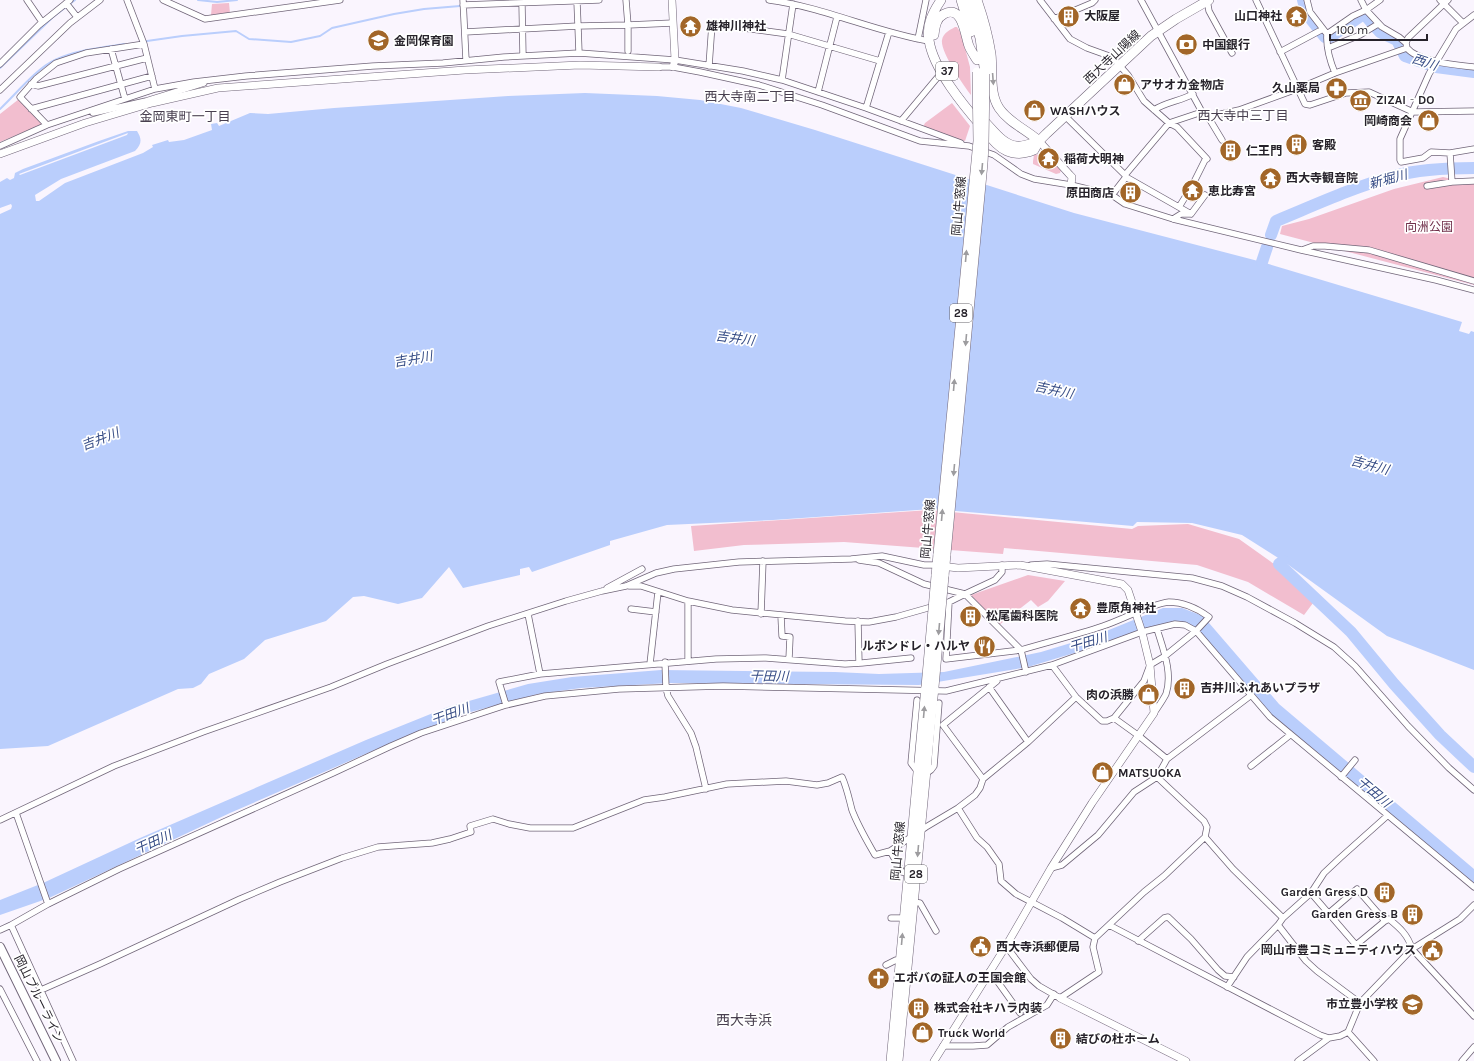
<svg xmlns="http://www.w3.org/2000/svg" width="1474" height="1061" viewBox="0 0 1474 1061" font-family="Karla,'Noto Sans JP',sans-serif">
	<rect width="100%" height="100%" fill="#faf5fe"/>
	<!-- green -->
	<path fill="#f2becf" d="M229,3L230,13L211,15L212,4Z
		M955,27H957L961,33L970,67L971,95C963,85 940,51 942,40C943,33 950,30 955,27Z
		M19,99L43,124L0,142V114Z
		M952,103L970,126L965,141L936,133L923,127L925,123Z
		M1040,154L1047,155L1061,170L1060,173L1056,174L1033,164V161L1034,155Z
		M1443,177L1474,184V285L1280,234L1282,226L1309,219L1394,189Z
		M930,510L1132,529L1138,526L1188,524L1239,539L1274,564L1313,603L1304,615L1248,582L1197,565L1004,548L1003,554L844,542L744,545L694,551L691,526Z
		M1028,575L1065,581L1048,601L1038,607L1031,600L999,625L971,595Z"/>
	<!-- water -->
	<path fill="#bacefc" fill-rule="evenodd" d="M585,93L657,96L700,100L741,108L815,130L1074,213L1262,262L1462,322L1459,331L1469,334L1471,331L1474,332V670L1387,636L1283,561L1242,535L1192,523L1137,522L1133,526L932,509L773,520L667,525L610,541V545L532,572L529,567L520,569V575L463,588L449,567L422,598L398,604L364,596L353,597L326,621L265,640L244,659L209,674L201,684L193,688L178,689L48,746L0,749V214L11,209L12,206L11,204L0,208V182L7,178L10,180L14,178L15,173L23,169L99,141L128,131H137C142,139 142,144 135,151L61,179L35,195L36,201H39L65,183L143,153L153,147L152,145L168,140L169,142L184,140L212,130L211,124L217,123L219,126L250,113L268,114L334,108L508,96ZM128,133L127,135L20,175L19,174Z
		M1163,608H1182L1203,616L1279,704L1474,869V886L1272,716L1196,628L1174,622L1136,632L1124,638L1028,667L919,685L670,683L581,688L538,694L467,713L409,735L230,813L49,898L0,915V900L43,883L140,838L366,740L448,707L528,684L572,677L661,670L835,672L879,674L944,672L1041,652L1094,636Z"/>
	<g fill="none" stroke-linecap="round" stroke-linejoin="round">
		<!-- stream -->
		<path stroke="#bacefc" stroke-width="2" d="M198,0L217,2L237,0
			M147,41L182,36L236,31L249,39L291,42L320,36L332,28L394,14L424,9L460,6
			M0,68L53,17L75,0
			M0,109C15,95 37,68 55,60C76,50 101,48 124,44"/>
		<!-- river -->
		<path stroke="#bacefc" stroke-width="12" d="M1303,0L1307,14L1325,37H1330L1362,15H1365L1380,32L1397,40L1405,56L1408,57L1436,67L1474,72
			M1271,235L1276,221C1315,205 1354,187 1394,176C1420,169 1448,168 1474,168
			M1262,262L1267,247
			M1283,561L1279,564L1351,632L1394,684L1440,735L1474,767"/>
		<defs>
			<path id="minor" d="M27,0L42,22
				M127,0L144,44L155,89L47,125L20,97L36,79L56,63L86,53L144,44
				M163,0L205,19L340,0
				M463,0L466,60
				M626,0L628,25L673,23
				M769,0C824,7 875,32 929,41
				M1040,0L1070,39L1087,48L1112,57L1128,75L1144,101L1169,123L1177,127L1207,159
				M1141,0L1202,112L1210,120L1222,140
				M1207,0L1209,11L1232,53
				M1256,0L1305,104L1310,105L1346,93L1369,92L1413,112L1474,111
				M1307,0L1310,12L1327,34L1353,16L1366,10L1380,0
				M1361,0L1366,10L1382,27L1399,37L1406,43
				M1440,0L1463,23
				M66,3L77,17
				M522,4L523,56
				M463,5L599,0
				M1474,15L1456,29L1429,74L1400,139V160L1401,162L1423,158L1431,152L1450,153L1474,149
				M1054,19L1092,3L1095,0
				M465,32L578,26L577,2
				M889,32L866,108L961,143
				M1327,34C1326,47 1330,61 1335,73
				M918,39L926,0
				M1328,48L1360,35L1378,24
				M1407,48L1406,43L1408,38L1448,0
				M111,49L125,99
				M1280,52L1323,29
				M579,53L578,26L628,25V51
				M0,64L39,25L70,0
				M709,66L712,24L788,34L880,61
				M659,67H673L700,72L759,85L822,105L920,141L969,146L994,155L1021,174L1034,179L1071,185L1112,195L1125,204L1173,219L1301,250L1436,280L1474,290
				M782,80L793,4
				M31,84L38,86L147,58
				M155,89L194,82L246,76L373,66L443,63L504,57L579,53L675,60L743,71L782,80L866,108
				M0,90L70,23L100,0
				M818,92L837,17
				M31,109L152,76
				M1154,110C1166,102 1181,101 1193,94
				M93,113L146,101L204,83
				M1065,116L1125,175
				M901,121L937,78L942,74
				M0,146L47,125
				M1450,153L1452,182
				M1126,177L1191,214
				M1427,186L1452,182L1474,181
				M1112,195L1126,177L1125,175L1169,123L1202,112L1212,116L1239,110L1297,89L1335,73L1407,48C1418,62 1457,65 1474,67
				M1179,207L1192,186L1206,158
				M1173,219L1181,214H1191L1205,195
				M1302,250L1313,246H1325L1369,250L1474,281
				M859,560L879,563L924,584L965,594L995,580L1002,572V565
				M1031,565L1047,564L1192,578L1222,586L1247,597L1295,623L1334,647L1355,666L1408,726L1449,768L1474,790
				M629,586H641L688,601L732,610L845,621L869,622L896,617L949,602L965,594L1021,650
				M607,588L642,569
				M688,601V661
				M949,602L946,659L1021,650
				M631,609L656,612
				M528,614L540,674
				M761,614L763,561
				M781,616L782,636L790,637L789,659
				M858,621L859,663
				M665,662L666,688L668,696L691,733L696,747L706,789
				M650,664L658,592
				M1052,665L1076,697L1102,721H1107L1114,718L1139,736L1167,759L1157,777L1204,821L1207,827L1205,837L1233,869L1283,918
				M1026,672L1021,650C1048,642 1076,635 1103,626C1122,620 1150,604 1169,602C1183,602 1198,609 1209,617L1196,631L1165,656L1150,665L1144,681L1114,718
				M989,687L1028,742
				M917,700L911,763L918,772
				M506,705L545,696L619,689L723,686L946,691L1052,665L1142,632L1175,624L1185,625L1196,631L1270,717L1474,887
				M1154,713C1158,707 1163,700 1166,694C1173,673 1163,649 1157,629
				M1167,759L1250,696
				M1251,766L1290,735
				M925,774L931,770L934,766L939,703
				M1341,777L1355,760
				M983,779L943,725L997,681
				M958,808L977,838L987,847L999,864L1001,881L1016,894L1062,918L1095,938
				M16,813L48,904
				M0,820L114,766L203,732L331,687L387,664L488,626L566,601L602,591L626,586L656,573L674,569L739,562L851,559L882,556L924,565H937
				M890,851L902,872L908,873
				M1051,868L1062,865L1098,835L1134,792L1157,777
				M1311,893L1356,945L1385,921L1357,889L1329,913
				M913,902L920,903L936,931
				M891,918H904
				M1385,921L1389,919C1400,928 1408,935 1412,949L1474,1016
				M11,925L73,1061
				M1109,925L1320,1035L1329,1038
				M1278,925L1306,961L1317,971L1360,1003
				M0,930L11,925L48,904L119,869L333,773L391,746L421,733L506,705L499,682L540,674L716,659L766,658L845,664L862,663L911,658
				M1138,941L1164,918L1168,917L1191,939L1218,970L1225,976L1234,977
				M1006,946L1031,979L1039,986L1060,998L1099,972L1093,947L1095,938L1144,892L1164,876L1205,837
				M886,965L896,960H900
				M990,971L1020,1013
				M1227,987L1247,957L1278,925L1283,918L1311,893L1324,873L1340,858L1387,816
				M0,989L37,1061
				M41,990L100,964L240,899L280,882L342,858L378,847L432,843L450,839L471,832L470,826L493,819L509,824L530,828H573L644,800L665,797L727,784L786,781L817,785L828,783L842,777C847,788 849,799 852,810C858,826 867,841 875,855L890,851L926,827L958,808L975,795L980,788L983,779L1028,742L1076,697
				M1348,1032L1374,1061
				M943,1046H973L987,1045L1008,1027L1047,1005L1054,994
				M1298,1061L1329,1038L1340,1036L1348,1032L1360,1003L1412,949L1460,919L1474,905
				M1462,1061L1474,1047"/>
			<path id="tertiary" d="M672,0L675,60L673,67
				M1039,141L1070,175L1072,177L1071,185
				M0,154L85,123L152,103L218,88L465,70L580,65L659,67
				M1060,998L1186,1061
				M934,1061L1006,946L1051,868L1092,803L1154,713L1150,665L1142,632L1128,590L1122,584L1020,565L958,568L941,566"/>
			<path id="secondary" d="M0,947L56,1061"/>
			<path id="primary" d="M941,0C933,12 926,25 929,40C933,69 964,106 983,128C990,136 997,147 1007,151C1017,155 1025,154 1034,150L1039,141L1046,134L1151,36L1176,19L1209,0
				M961,0L971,32
				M968,0L980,38L985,74
				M977,0C983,17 988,35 991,54C993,71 989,93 999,108C1008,122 1027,130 1039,141
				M934,35C935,27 936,18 944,14C963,4 965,36 969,46C971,51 974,55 977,60
				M984,121C993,130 1004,146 1017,146C1024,147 1032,143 1039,141
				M936,576L938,554
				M944,576L946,554
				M891,1061L926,687
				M898,1061L934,687"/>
		</defs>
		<!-- minor casing -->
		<use href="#minor" stroke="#716679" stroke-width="7"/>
		<!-- tertiary casing -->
		<use href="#tertiary" stroke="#716679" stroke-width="8"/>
		<!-- secondary casing -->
		<use href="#secondary" stroke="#716679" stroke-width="10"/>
		<!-- primary casing -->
		<use href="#primary" stroke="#716679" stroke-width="10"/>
		<!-- minor -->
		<use href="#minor" stroke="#fff" stroke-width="5.5"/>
		<!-- tertiary -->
		<use href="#tertiary" stroke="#fff" stroke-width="7"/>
		<!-- secondary -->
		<use href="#secondary" stroke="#fff" stroke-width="8"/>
		<!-- primary -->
		<use href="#primary" stroke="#fff" stroke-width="9"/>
		<defs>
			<path id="primary-bridge" d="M938,554L978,141L977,72
				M946,554L983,163L984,144L985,74
				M926,687L936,576
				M934,687L944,576"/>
		</defs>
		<!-- primary-bridge casing -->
		<use href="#primary-bridge" stroke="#716679" stroke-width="10" stroke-linecap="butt"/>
		<!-- primary-bridge -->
		<use href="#primary-bridge" stroke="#fff" stroke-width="9"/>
	</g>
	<!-- one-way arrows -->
	<defs><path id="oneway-solid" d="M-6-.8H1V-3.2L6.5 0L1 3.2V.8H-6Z"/></defs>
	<g fill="#9d9c9f">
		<use href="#oneway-solid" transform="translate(993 79) rotate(86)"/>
		<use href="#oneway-solid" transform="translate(982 169) rotate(95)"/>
		<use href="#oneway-solid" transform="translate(966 256) rotate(-85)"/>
		<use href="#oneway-solid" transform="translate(966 340) rotate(95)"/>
		<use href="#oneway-solid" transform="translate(954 385) rotate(-85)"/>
		<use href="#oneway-solid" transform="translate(954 470) rotate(95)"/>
		<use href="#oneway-solid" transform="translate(942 515) rotate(-85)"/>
		<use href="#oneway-solid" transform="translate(939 629) rotate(95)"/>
		<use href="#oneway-solid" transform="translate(924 712) rotate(-85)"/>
		<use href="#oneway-solid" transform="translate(918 851) rotate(95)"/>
		<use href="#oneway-solid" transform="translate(902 939) rotate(-85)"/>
	</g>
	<!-- icons -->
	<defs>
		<symbol id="building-disc" viewBox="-11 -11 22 22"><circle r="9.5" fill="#a26628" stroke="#fff"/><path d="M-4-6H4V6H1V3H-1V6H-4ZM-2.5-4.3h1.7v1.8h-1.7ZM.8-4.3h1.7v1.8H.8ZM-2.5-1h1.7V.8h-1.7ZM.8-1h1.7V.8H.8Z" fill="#fff"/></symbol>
		<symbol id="temple-disc" viewBox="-11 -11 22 22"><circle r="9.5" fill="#a26628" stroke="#fff"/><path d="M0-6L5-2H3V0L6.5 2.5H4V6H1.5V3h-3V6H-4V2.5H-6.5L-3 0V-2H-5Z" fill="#fff"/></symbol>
		<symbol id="school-disc" viewBox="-11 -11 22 22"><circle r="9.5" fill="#a26628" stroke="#fff"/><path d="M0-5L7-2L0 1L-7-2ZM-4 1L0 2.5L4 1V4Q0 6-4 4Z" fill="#fff"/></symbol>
		<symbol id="bank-disc" viewBox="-11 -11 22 22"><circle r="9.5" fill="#a26628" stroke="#fff"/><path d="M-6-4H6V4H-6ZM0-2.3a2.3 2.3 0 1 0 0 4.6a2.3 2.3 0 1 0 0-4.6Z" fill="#fff"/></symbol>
		<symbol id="shop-disc" viewBox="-11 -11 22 22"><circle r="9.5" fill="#a26628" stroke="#fff"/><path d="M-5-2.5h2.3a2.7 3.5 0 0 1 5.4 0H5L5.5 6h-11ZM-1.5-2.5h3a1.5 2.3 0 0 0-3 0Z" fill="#fff"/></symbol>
		<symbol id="pharmacy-disc" viewBox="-11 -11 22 22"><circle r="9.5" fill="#a26628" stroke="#fff"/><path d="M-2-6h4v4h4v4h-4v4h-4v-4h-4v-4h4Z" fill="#fff"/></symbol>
		<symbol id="museum-disc" viewBox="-11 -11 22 22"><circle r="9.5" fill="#a26628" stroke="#fff"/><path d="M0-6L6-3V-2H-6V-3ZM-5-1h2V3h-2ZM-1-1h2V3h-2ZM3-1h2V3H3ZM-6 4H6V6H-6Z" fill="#fff"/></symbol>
		<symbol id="restaurant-disc" viewBox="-11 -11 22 22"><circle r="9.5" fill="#a26628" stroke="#fff"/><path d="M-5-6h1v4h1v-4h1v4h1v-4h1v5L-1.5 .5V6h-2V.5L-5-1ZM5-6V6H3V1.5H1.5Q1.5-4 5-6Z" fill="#fff"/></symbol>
		<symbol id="civic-disc" viewBox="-11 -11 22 22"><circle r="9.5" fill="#a26628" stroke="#fff"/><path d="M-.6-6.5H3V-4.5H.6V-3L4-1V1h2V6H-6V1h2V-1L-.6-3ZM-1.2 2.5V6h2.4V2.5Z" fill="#fff"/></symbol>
		<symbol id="church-disc" viewBox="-11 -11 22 22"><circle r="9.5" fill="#a26628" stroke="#fff"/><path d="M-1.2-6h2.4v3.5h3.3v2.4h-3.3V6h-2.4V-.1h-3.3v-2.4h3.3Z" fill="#fff"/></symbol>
	</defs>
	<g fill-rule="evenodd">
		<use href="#building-disc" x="1056" y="4" width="25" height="25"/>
		<use href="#temple-disc" x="1284" y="4" width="25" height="25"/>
		<use href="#temple-disc" x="678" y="14" width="25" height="25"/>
		<use href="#school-disc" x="366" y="28" width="25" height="25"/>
		<use href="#bank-disc" x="1174" y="32" width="25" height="25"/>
		<use href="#shop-disc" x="1112" y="72" width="25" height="25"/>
		<use href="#pharmacy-disc" x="1324" y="76" width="25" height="25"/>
		<use href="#museum-disc" x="1348" y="88" width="25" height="25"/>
		<use href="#shop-disc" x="1022" y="98" width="25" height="25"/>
		<use href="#shop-disc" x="1416" y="108" width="25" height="25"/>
		<use href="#building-disc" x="1284" y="132" width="25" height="25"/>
		<use href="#building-disc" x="1218" y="138" width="25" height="25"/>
		<use href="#temple-disc" x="1036" y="146" width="25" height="25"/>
		<use href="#temple-disc" x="1258" y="166" width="25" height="25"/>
		<use href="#temple-disc" x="1180" y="178" width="25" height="25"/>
		<use href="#building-disc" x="1118" y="180" width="25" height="25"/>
		<use href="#temple-disc" x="1068" y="596" width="25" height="25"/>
		<use href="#building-disc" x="958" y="604" width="25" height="25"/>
		<use href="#restaurant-disc" x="972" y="634" width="25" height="25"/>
		<use href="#building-disc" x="1172" y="676" width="25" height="25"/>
		<use href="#shop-disc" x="1136" y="682" width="25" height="25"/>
		<use href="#shop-disc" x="1090" y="760" width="25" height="25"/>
		<use href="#building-disc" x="1372" y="880" width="25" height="25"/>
		<use href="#building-disc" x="1400" y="902" width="25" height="25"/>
		<use href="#civic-disc" x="968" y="934" width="25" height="25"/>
		<use href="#civic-disc" x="1420" y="938" width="25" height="25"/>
		<use href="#church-disc" x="866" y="966" width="25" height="25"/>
		<use href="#school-disc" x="1400" y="992" width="25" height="25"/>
		<use href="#building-disc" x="906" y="996" width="25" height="25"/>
		<use href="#shop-disc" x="910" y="1020" width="25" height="25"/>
		<use href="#building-disc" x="1048" y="1026" width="25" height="25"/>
	</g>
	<g text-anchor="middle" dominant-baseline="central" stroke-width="3.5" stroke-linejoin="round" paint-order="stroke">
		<!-- shield labels -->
		<g fill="#fff" stroke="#67646a" stroke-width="1">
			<rect x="936" y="62" width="22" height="18" rx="3"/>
			<rect x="950" y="304" width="22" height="18" rx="3"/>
			<rect x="905" y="865" width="22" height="18" rx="3"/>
		</g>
		<g font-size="11" font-weight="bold" fill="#26222a">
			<text x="947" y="71">37</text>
			<text x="961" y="313">28</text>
			<text x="916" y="874">28</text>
		</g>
		<!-- poi labels -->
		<g font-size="12" font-weight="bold" fill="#26222a" stroke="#fff" text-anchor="start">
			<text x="1084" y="16">大阪屋</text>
			<text x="1282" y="16" text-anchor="end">山口神社</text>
			<text x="706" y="26">雄神川神社</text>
			<text x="394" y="41">金岡保育園</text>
			<text x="1202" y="45">中国銀行</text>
			<text x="1140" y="85">アサオカ金物店</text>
			<text x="1320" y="88" text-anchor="end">久山薬局</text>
			<text x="1376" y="100">ZIZAI‐DO</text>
			<text x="1050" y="111">WASHハウス</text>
			<text x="1412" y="121" text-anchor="end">岡崎商会</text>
			<text x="1312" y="145">客殿</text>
			<text x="1246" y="151">仁王門</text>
			<text x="1064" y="159">稲荷大明神</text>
			<text x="1286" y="178">西大寺観音院</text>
			<text x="1208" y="191">恵比寿宮</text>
			<text x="1114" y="193" text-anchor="end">原田商店</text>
			<text x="1096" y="608">豊原角神社</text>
			<text x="986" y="616">松尾歯科医院</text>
			<text x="970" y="646" text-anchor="end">ルポンドレ・ハルヤ</text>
			<text x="1200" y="688">吉井川ふれあいプラザ</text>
			<text x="1134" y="695" text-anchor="end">肉の浜勝</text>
			<text x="1118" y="773">MATSUOKA</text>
			<text x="1368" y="892" text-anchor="end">Garden Gress D</text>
			<text x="1398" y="914" text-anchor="end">Garden Gress B</text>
			<text x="996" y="947">西大寺浜郵便局</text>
			<text x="1416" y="950" text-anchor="end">岡山市豊コミュニティハウス</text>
			<text x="894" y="978">エボバの証人の王国会館</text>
			<text x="1398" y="1004" text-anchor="end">市立豊小学校</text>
			<text x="934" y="1008">株式会社キハラ内装</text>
			<text x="938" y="1033">Truck World</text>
			<text x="1076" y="1039">結びの杜ホーム</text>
		</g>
		<!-- street labels -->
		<g font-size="12" fill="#26222a" stroke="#fff">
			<text transform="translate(1112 57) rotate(-43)">西大寺山陽線</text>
			<text transform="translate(959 206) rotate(-85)">岡山牛窓線</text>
			<text transform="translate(928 529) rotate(-85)">岡山牛窓線</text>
			<text transform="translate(898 851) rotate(-85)">岡山牛窓線</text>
			<text transform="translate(39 999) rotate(64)">岡山ブルーライン</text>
		</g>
		<!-- park labels -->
		<g font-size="12" fill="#702f4a" stroke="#fff">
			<text x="1429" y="227">向洲公園</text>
		</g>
		<!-- water labels -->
		<g font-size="13" font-style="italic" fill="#364c85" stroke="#fff">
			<text transform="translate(1425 62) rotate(18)">西川</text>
			<text transform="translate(1388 179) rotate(-15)">新堀川</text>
			<text transform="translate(735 338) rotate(8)">吉井川</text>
			<text transform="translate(413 359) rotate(-10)">吉井川</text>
			<text transform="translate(1054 390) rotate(12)">吉井川</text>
			<text transform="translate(100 439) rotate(-21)">吉井川</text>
			<text transform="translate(1370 465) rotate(15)">吉井川</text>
			<text transform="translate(1088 642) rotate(-17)">干田川</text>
			<text transform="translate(769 676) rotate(1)">干田川</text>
			<text transform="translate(450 714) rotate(-20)">干田川</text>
			<text transform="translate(1374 792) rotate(40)">干田川</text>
			<text transform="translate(153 842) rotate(-24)">干田川</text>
		</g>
		<!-- neighbourhood labels -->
		<g font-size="13" fill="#494050" stroke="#fff">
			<text x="750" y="96">西大寺南二丁目</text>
			<text x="1243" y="115">西大寺中三丁目</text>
			<text x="185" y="116">金岡東町一丁目</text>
		</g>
		<!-- quarter labels -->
		<g font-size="14" fill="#494050" stroke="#fff">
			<text x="744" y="1020">西大寺浜</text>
		</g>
	</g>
	<!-- scale -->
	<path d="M1330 34v6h97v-6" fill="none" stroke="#26222a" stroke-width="2"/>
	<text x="1336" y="34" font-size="12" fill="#26222a" stroke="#ffffff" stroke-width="3" paint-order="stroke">100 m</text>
</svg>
